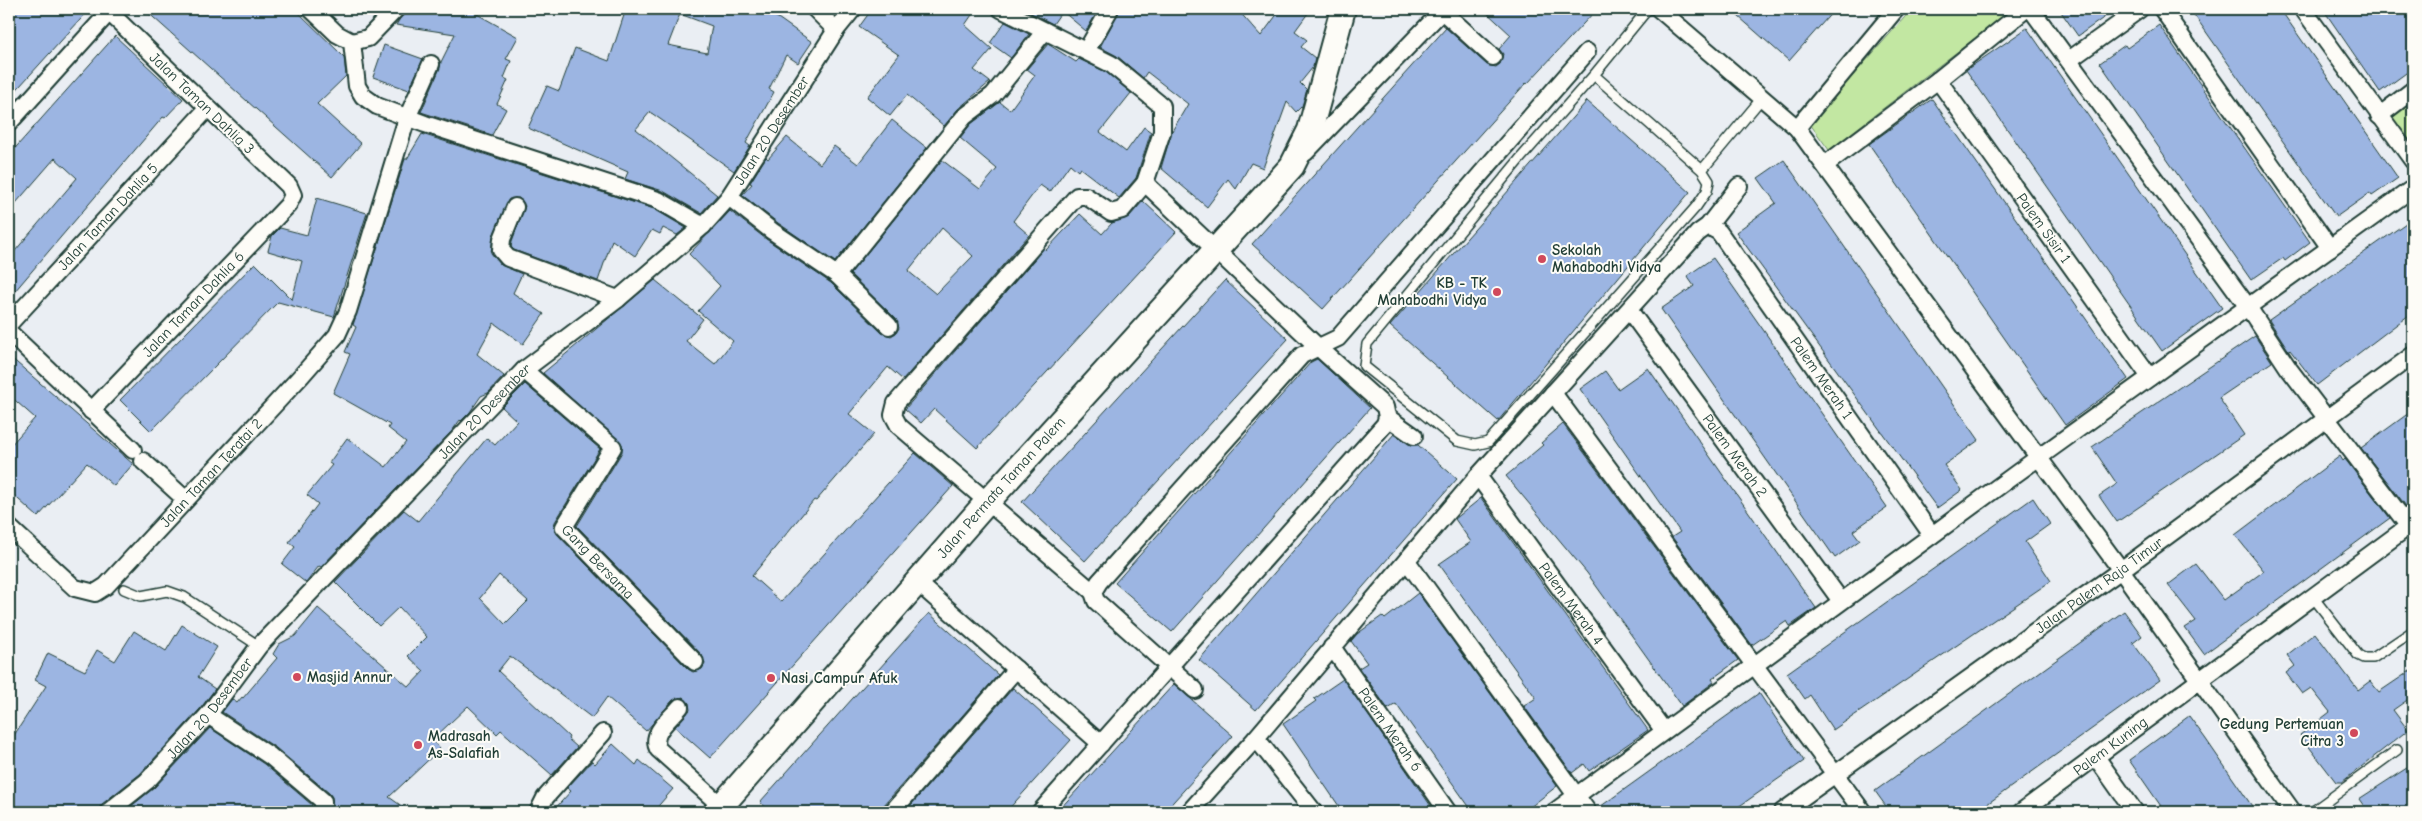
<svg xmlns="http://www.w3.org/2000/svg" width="2422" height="821" viewBox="0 0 2422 821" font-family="'Comic Neue',sans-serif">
	<rect width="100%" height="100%" fill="#eaeef3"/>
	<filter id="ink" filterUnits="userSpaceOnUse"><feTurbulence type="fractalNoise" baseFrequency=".02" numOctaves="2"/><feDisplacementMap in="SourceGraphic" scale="10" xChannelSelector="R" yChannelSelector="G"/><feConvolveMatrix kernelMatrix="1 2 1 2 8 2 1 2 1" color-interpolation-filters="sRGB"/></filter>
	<g filter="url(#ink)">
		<!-- green -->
		<path fill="#c2e7a2" stroke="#70926b" d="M1912,9H2013L1829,150L1810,124Z
			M2413,100V151L2389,119Z"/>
		<!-- building -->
		<path fill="#9cb5e2" stroke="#1f3d34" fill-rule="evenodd" d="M9,9H90L9,98Z
			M144,9H295L344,57L346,76L317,104L361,144L332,177Z
			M406,9L454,13L457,9H468L518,37L506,59L511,61L504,78L508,80L497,104L506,109L492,135L421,112L440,68L441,62L455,34L396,25Z
			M626,9H760L778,18L812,42L798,63L786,55L769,89L774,92L746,143L750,146L734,171L650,112L636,129L717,195L701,213L663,191L625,179L628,172L528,128L547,86L559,91L575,48L609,61ZM680,14L712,26L707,53L668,45Z
			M872,9H976L965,25L992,49L974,70L990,82L958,109L944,126L907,95L890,116L867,97L899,55L859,27Z
			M1023,9H1099L1086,31L1062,11L1053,24Z
			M1120,9H1237L1261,36L1281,9H1311L1295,31L1307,40L1301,47L1315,58L1313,67L1300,83L1307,90L1302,106L1296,112L1287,102L1263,168L1251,163L1236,189L1228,179L1207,207L1161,168L1172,131L1188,104L1147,72L1143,78L1117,56L1100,47Z
			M1483,9H1597L1527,84L1526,83L1323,309L1252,244L1446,28L1487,65L1496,67L1500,64L1503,54L1499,49L1511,35Z
			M1730,9H1835L1789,61Z
			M2059,9H2116L2078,36Z
			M2190,9H2280L2398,178L2372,196L2370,193L2336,217Z
			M2323,9H2407L2413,18V68L2380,92Z
			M1005,22L1029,34L1011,58L990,43Z
			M2159,25L2310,242L2285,261L2283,258L2251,280L2100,63L2125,45L2127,48Z
			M2027,28L2222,308L2162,351L1966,70Z
			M115,36L183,99L165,118L163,117L9,298V258L77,178L55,158L9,211V155Z
			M1048,44L1076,62L1079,59L1106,72L1131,93L1100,132L1126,152L1144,127L1151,132L1136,178L1119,198L1080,168L1078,171L1070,164L1050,192L1040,185L1013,221L1029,235L903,380L888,367L849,414L874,434L816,501L814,500L752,576L781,602L915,453L953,486L710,758L675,727L690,710L689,703L683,697L673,700L646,731L607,697L592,718L510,656L498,671L569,737L568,739L577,747L552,775L501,730L497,734L468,706L432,740L440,749L389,797L410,812H339L333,808L332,797L329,793L276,748L222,712L232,699L237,703L242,697L243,698L277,658L273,654L279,644L295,636L318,608L409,687L424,671L408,656L427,637L399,607L379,626L335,582L404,510L418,521L487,438L495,445L517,421L502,407L525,384L600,449L555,522L554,526L557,534L688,669L693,672L702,669L705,664L702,655L577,526L622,452V444L543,373L655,280L703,319L686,341L715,364L733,341L698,311L720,286L689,254L730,211L766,239L831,283L882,333L891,336L896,333L899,328L896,319L850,274L942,160L980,189L997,169L960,138L971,124L1000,102L1010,110L1035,75L1027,69ZM942,228L973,256L936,294L908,271ZM499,575L528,601L505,624L480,598Z
			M384,45L423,59L409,90L373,77Z
			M1932,99L2128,379L2065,425L1869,144Z
			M1587,101L1690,192L1498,421L1390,326Z
			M892,120L927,148L835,262L778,223L742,195L752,184L750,183L766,157L768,159L787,137L820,164L834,146L858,164Z
			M422,134L654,209L686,228L677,235L663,228L660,234L652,230L635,256L612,240L598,281L514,250L511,247L512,241L525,206L519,198L509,199L493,236L491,253L501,265L522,274L513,293L544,314L523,344L494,323L477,354L504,376L488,393L481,396L470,412L461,421L460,420L452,431L321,567L319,566L306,583L282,564L295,547L289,542L318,504L307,495L332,465L329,463L347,438L386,467L406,442L388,428L390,425L333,393L350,354L345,352L356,327L353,325L405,159H407Z
			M1784,160L1979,440L1944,465L1962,490L1937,508L1736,232L1776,203L1758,178Z
			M317,198L367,213L334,317L278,302L151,431L120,400L255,263L292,300L302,261L268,251L272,236L280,228L307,235Z
			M1143,201L1176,232L977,448L934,409L921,423L905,409L1044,248L1046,250L1080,214L1102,234L1112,223L1129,217Z
			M2413,218V312L2317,385L2290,350L2289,351L2269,320Z
			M1713,258L1887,507L1853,531L1860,540L1835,558L1661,309L1694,286L1687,276Z
			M1225,280L1288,339L1085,561L1022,502Z
			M2255,336L2272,362L2219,398L2244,435L2117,522L2099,496L2117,484L2092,447Z
			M9,356L133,464L114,486L87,463L38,517L9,491V447L35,418L9,395Z
			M1317,359L1370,408L1172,632L1115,583L1311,362Z
			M1648,368L1816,608L1790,626L1787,621L1752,645L1672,537L1680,532L1580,389L1605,371L1618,389Z
			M2413,410V501L2406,506L2361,448Z
			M1563,424L1738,660L1712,679L1714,682L1682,706L1587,573L1506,476L1543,445L1541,443Z
			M1394,434L1409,444L1418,445L1457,479L1256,710L1199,660Z
			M2340,456L2343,461L2345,459L2390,518L2204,654L2185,628L2196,621L2168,585L2196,564L2224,600L2264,571L2235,535Z
			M1481,498L1648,730L1589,771L1584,764L1572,773L1524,706L1536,698L1439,564L1471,542L1455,519Z
			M2033,498L2050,524L2025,542L2051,581L1833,730L1810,695L1805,699L1787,673Z
			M1418,593L1557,786L1524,812H1473L1396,704L1388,709L1359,668L1367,663L1351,641L1357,634L1382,616L1385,619Z
			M2124,611L2142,636L2133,643L2160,680L1976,812H1890L1875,791Z
			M929,613L998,675L884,805L882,812H771L760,802Z
			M182,625L217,647L198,677L215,689L200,709L140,774L102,804L98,812H19L9,805V743L46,686L35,680L48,653L85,671L97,650L115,661L134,631L166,651Z
			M2315,633L2358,690L2370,681L2379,692L2413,669V696L2393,710L2408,730L2342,782H2336L2300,735L2330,712L2311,688L2302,694L2286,673L2295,666L2287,655Z
			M1343,679L1400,761L1435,812H1343L1283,724L1316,701L1314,699Z
			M1174,684L1233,736L1164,812H1057Z
			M1013,688L1071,740L1006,812H905Z
			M1759,693L1804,761L1731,812H1598L1597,809Z
			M2189,716L2205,738L2256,812H2165L2129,760Z
			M210,728L264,764L312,805L306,812H124L154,788Z
			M613,744L636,765L639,760L673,789L653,812H552L571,791L567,788L592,761L595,764Z
			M2413,764V812H2368L2359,799Z"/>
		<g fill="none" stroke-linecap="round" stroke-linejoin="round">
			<defs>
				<path id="lane" d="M1594,75L1702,170L1709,181L1707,191L1696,207L1488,442L1475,445L1457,441L1364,366L1367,344L1519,160L1594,75L1648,9
					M1702,170L1762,98
					M124,589L141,596L167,591L184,597L259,646
					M2313,597L2358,655L2364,658H2373L2413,631
					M2312,812L2397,750"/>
				<g id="street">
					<path d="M311,9L337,34L352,42"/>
					<path d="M815,9L836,30"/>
					<path d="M1001,9L1111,64L1162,106V132L1145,183L1122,210L1111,213L1086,196H1077L896,403L893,415L899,426L1093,592L1096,601L1195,690"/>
					<path d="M1440,9L1493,57"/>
					<path d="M1659,9L1797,128L2121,570L2293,812"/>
					<path d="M2031,9L2248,307L2289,369L2413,532"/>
					<path d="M2162,9L2330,248"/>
					<path d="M2303,9L2413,161"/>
					<path d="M352,42L357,86L363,96L377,106L425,124L658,200L703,226"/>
					<path d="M352,42L368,38L396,9"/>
					<path d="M1086,51L1110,9"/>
					<path d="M2069,60L2140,9"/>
					<path id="s1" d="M1938,80L2150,377"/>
					<path d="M2379,116L2413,90"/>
					<path d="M9,123L112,9"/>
					<path d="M1797,128L1896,9"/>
					<path d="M1305,153L1442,11"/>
					<path d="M1825,165L1938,80L2026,9"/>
					<path d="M729,197L772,231L837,275L889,326"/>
					<path d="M515,207L502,239L501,250L508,258L618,299"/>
					<path id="s2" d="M1708,226L1719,232L1932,535"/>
					<path d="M837,275L964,117L993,95L1045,31"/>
					<path id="s3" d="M1629,310L1841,601"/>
					<path id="s4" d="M9,324L207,109"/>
					<path d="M9,332L133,450"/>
					<path id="s5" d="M524,370L613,447L564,527L695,662"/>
					<path d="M1553,393L1863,812"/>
					<path id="s6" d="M91,411L288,205L293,195L289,186L109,12"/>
					<path d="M1387,417L1414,436"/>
					<path d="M143,461L185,499"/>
					<path id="s7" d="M1478,476L1664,731"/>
					<path id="s8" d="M9,527L75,588L95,593L106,586L302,375L337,335L348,311L407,118L431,64"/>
					<path d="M1407,561L1588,812"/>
					<path d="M917,582L1101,744"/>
					<path d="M1093,592L1099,582L1302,355L1338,338L1587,52"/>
					<path id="s9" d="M1332,647L1448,812"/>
					<path d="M680,707C670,719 650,733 658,749L728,812"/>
					<path d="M208,715L270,756L323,801V812"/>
					<path d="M1256,738L1314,812"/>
					<path d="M2096,757L2135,812"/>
					<path id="s10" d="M108,812L147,781L208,715L259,646L524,370L618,299L703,226L729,197L836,30L853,9"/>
					<path d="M538,812L545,798L603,733"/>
					<path d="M892,812L1016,669"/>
					<path d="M1040,812L1385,424L1387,417L1385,407L1318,347L1145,183"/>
					<path d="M1189,812L1256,738L1478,476L1698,233L1708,226L1739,186"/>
					<path d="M1554,812L2017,473L2413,188"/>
					<path id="s11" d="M1782,812L2121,570L2413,355"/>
					<path id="s12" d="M2021,812L2413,523"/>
				</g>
				<g id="secondary">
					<path id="s13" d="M716,812L988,501L1292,166L1310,130L1343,9"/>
				</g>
			</defs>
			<!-- lane casing -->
			<use href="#lane" stroke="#1f3d34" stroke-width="12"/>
			<!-- street casing -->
			<use href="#street" stroke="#1f3d34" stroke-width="20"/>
			<!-- secondary casing -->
			<use href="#secondary" stroke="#1f3d34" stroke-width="28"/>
			<!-- lane -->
			<use href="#lane" stroke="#fdfcf7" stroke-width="9"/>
			<!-- street -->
			<use href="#street" stroke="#fdfcf7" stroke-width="16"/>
			<!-- secondary -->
			<use href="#secondary" stroke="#fdfcf7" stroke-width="24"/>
		</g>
	</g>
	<!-- markers -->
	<g fill="#d1495b" stroke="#fdfcf7" stroke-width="2">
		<circle cx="1542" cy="259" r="5"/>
		<circle cx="1497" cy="292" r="5"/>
		<circle cx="297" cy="677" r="5"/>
		<circle cx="771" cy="678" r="5"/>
		<circle cx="2354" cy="733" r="5"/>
		<circle cx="418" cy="745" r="5"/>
	</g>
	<g text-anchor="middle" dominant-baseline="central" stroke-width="4" stroke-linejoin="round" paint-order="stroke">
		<!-- street labels -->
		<g font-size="15" fill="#1f3d34" stroke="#fdfcf7">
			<text transform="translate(202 103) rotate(44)">Jalan Taman Dahlia 3</text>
			<text stroke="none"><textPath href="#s10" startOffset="956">Jalan 20 Desember</textPath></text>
			<text stroke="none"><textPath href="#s4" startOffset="146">Jalan Taman Dahlia 5</textPath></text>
			<text stroke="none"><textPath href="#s1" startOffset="182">Palem Sisir 1</textPath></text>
			<text stroke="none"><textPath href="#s6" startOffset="148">Jalan Taman Dahlia 6</textPath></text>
			<text stroke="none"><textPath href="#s2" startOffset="191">Palem Merah 1</textPath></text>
			<text stroke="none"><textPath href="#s10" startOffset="551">Jalan 20 Desember</textPath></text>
			<text stroke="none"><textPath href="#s3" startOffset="180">Palem Merah 2</textPath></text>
			<text stroke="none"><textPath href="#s8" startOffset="278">Jalan Taman Teratai 2</textPath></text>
			<text stroke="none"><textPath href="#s13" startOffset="432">Jalan Permata Taman Palem</textPath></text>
			<text stroke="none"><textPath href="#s5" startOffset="260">Gang Bersama</textPath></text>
			<text stroke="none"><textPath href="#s11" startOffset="390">Jalan Palem Raja Timur</textPath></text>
			<text stroke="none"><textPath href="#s7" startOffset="158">Palem Merah 4</textPath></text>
			<text stroke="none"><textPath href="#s10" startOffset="146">Jalan 20 Desember</textPath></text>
			<text stroke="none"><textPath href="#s9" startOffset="101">Palem Merah 6</textPath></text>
			<text stroke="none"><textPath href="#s12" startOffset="111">Palem Kuning</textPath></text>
		</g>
		<!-- poi labels -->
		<g font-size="15" font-weight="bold" fill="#1f3d34" stroke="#fdfcf7" text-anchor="start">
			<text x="1552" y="250">Sekolah<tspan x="1552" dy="17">Mahabodhi Vidya</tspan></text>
			<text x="1487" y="283" text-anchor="end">KB - TK<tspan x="1487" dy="17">Mahabodhi Vidya</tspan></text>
			<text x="307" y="677">Masjid Annur</text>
			<text x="781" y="678">Nasi Campur Afuk</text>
			<text x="2344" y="724" text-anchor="end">Gedung Pertemuan<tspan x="2344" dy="17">Citra 3</tspan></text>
			<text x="428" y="736">Madrasah<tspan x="428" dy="17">As-Salafiah</tspan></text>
		</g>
	</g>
	<!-- margin -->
	<rect width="2422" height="821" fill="none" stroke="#fdfcf7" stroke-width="30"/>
	<rect x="15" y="15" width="2392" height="791" fill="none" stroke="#1f3d34" stroke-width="2" filter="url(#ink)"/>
</svg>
